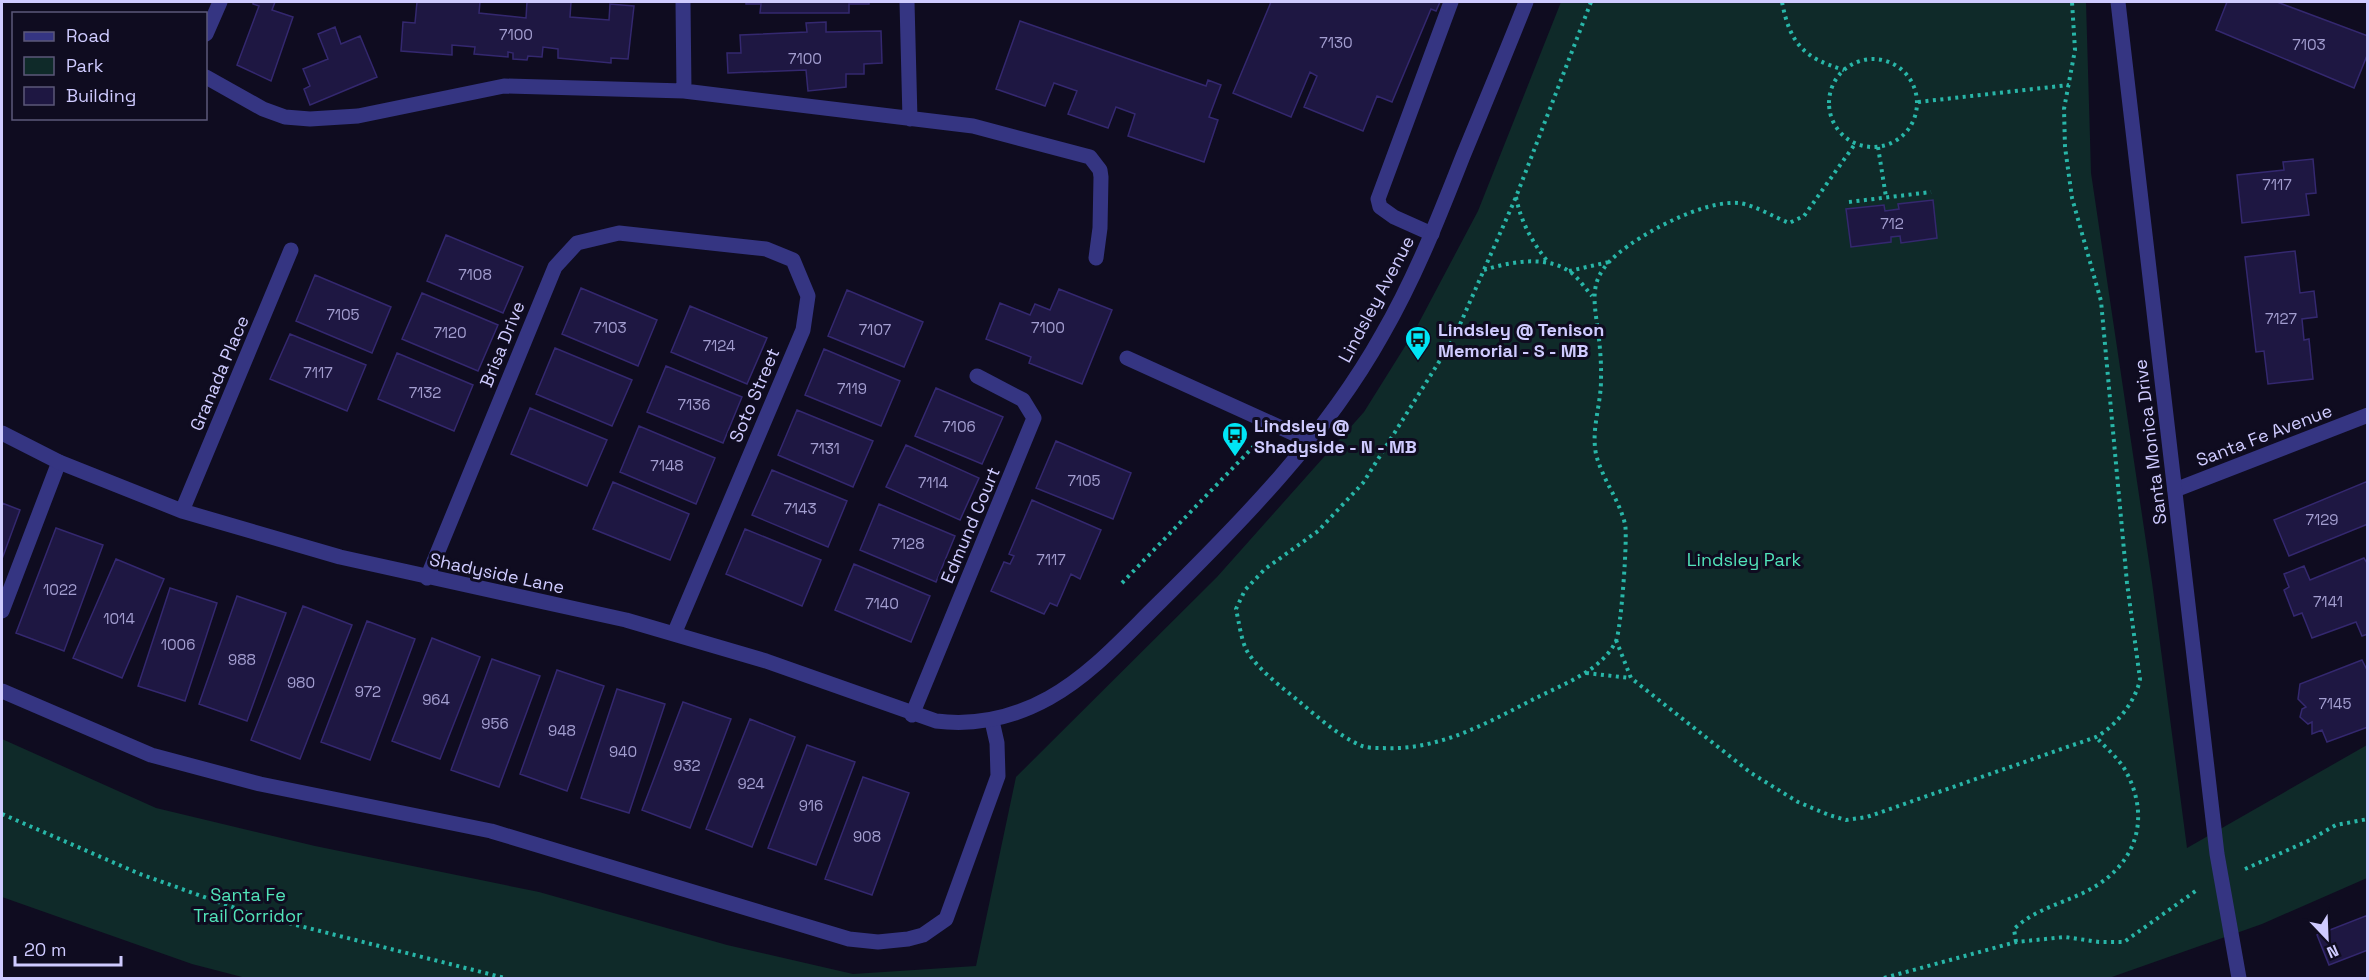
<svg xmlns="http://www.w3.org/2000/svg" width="2369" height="980" viewBox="0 0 2369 980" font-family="'Space Grotesk',sans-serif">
	<rect width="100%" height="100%" fill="#0f0c20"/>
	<!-- green -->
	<path fill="#0f2a29" d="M1561,2H2086L2091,173L2152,582L2187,848L2367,745V878L2262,924L2109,978H246L192,964L2,897V739L156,808L315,846L539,892L727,945L853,974L976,966L1016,777L1217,577L1364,412L1414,332L1478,211Z"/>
	<!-- building -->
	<path fill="#1e1742" stroke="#34286f" stroke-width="1.5" d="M253,2H275L272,10L293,17L271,81L237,65L259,6L253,4Z
		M417,2H480L479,13L526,18L527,2H571L570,17L609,20L610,4L634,6L628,59L611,58V63L558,58V49L543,47L542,57L528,56L527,60L513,59V53L508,52V57L474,54L475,47L452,45V55L401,51L403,22L415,23Z
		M746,2H869V4H849V13H760L761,4H746Z
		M1271,2H1440L1436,11L1431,9L1392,102L1377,96L1363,131L1304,107L1317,76L1310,72L1291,117L1233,93Z
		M2227,2H2277L2368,36V53L2354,88L2216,30Z
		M1020,21L1206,86L1208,80L1221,85L1209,117L1218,120L1204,162L1128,136L1135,114L1116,107L1108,128L1068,114L1077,91L1054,83L1045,106L996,89Z
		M826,22V32L881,31L882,63L864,64V74H846V87L808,91L806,70L728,73L727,53H741L740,35L807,32L806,23Z
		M335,27L341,44L360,36L377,77L310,105L304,89L310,86L303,69L328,59L318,34Z
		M2313,159L2316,193L2306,194L2309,215L2242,223L2237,175L2284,170L2283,162Z
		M1933,200L1937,238L1901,243L1900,236L1891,237V242L1851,247L1846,209L1884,205L1885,211L1899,209L1898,204Z
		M446,235L523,267L503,313L427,281Z
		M2295,251L2300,293L2314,291L2317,317L2302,319L2304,340L2309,339L2313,379L2268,384L2264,351L2256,352L2245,257Z
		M315,275L391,307L372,353L296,321Z
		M581,288L657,320L638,366L562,334Z
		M1059,289L1112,310L1082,384L1029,363L1031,357L986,339L1000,303L1030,315L1035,304L1050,310Z
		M847,290L923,322L904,367L828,336Z
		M422,293L498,325L478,371L402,339Z
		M690,306L767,338L747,384L671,352Z
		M290,334L366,365L347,411L270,379Z
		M555,348L632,380L612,426L536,394Z
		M824,349L900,381L881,426L805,395Z
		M397,353L473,385L454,431L378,399Z
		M666,366L742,397L723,443L647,412Z
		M936,388L1003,417L982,464L915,436Z
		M530,408L607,440L587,486L511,454Z
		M797,410L873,441L853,487L778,455Z
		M639,426L715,458L696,504L620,472Z
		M1056,441L1131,473L1113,519L1036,488Z
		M906,445L979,478L960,520L886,487Z
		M772,470L847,501L828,547L752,515Z
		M2368,481V524L2289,556L2274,520Z
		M613,482L689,514L670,560L593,529Z
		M1032,500L1101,530L1080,579L1071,574L1057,606L1050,603L1044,614L991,591L1004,562L1010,564L1014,556L1009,554Z
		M2,503L20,510L2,559Z
		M879,504L955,536L936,582L860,550Z
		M56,528L103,545L64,651L16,633Z
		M745,529L821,560L802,606L726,574Z
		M2364,558L2368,565V634L2362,636L2356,622L2312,638L2302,613L2294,616L2284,590L2289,587L2284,574L2304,566L2310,580Z
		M116,559L164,579L122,678L73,658Z
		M854,564L930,596L911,642L835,610Z
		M170,588L217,603L185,701L138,686Z
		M237,596L286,613L247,721L199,704Z
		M303,606L352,625L300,759L251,740Z
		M367,621L415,639L370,760L321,742Z
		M432,638L480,657L440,759L392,741Z
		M492,659L540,676L499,787L451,770Z
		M2362,660L2368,672V727L2327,742L2322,730L2312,734V722L2308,724L2300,717L2302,709L2306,707L2298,699L2300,684Z
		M557,670L604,686L567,791L520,774Z
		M617,689L665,704L629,813L581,798Z
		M683,702L731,719L690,828L642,810Z
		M750,719L795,737L752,847L706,829Z
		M807,745L855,762L816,865L768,848Z
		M863,777L909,793L872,895L825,879Z
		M2368,915V950L2329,965L2317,935Z"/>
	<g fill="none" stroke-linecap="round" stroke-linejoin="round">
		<!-- path -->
		<path stroke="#28b6a8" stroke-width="4" stroke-dasharray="3 4.5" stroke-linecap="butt" d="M1591,2L1516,197L1454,338L1363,483L1318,531L1265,569L1245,590L1236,609C1239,622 1241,640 1247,651C1259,671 1283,688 1301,703C1320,719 1339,736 1362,746C1368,748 1376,748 1383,748C1438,751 1487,723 1534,699C1561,685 1602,671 1616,641C1621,630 1628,536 1625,524C1619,499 1602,479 1596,454C1591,429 1601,405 1601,380C1603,295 1564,280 1657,228C1680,216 1713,201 1739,203C1754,205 1774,217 1789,223L1804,216L1855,144
			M1782,2C1790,44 1804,58 1844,70
			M1829 103a44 44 0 1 1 88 0a44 44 0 1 1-88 0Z
			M1918,102L2069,85
			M1878,147L1886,197
			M1516,197C1521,222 1532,242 1548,262
			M1849,202L1931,192
			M1484,270C1510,262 1544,255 1569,271C1578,277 1585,288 1592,296
			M1569,271L1609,262
			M1122,583L1255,445
			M1616,640L1631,678L1751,773L1798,802L1829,815L1846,820L1867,817L2096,737C2116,726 2136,701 2140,679L2127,583L2101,301L2072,198L2065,147L2064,109L2075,50L2072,2
			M1586,673L1630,678
			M2,814L140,874L249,913L505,978
			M2245,869L2308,841L2336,825L2368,819
			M2016,942L2014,929C2038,906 2072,902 2099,884C2141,856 2149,811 2124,768C2117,757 2105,747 2096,737
			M1884,978L2016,942L2065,937L2099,942H2124L2197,890"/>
		<!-- service -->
		<path stroke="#353582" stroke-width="15" d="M683,2L684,91
			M907,2L910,119
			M206,34L220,2
			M206,77L263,109L285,117L310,119L358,116L504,86L684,91L973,126L1090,157L1100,170L1101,177L1100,228L1096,258
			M1432,234L1394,217L1380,207L1378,199L1451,2
			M1127,358L1310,441
			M2,611L59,462
			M2,691L151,755L260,784L491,831L849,939L878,942L908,939L923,935L946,919L998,776L997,743L992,721"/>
		<!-- minor -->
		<path stroke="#353582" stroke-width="15" d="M2,433L59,462L182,511L340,557L626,620L766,661L936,721C976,726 1013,718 1049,698C1092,674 1125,636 1160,602C1242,521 1325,437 1382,335C1415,278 1439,217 1463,156C1484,105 1506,53 1526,2
			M2175,490L2368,415
			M182,511L291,250
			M427,578L555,267L577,243L619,233L766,249L793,260L808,296L803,330L674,634
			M912,715L1034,418L1023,400L977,376"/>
		<!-- tertiary -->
		<path stroke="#353582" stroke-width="15" d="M2118,2L2217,854L2239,978"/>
	</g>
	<!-- icons -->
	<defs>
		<symbol id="bus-pin" viewBox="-11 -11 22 30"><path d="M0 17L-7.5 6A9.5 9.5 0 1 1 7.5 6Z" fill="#00e6f6" stroke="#0f0c20"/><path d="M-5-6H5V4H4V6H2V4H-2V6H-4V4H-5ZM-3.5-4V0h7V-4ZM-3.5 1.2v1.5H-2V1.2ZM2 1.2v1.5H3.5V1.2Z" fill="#111"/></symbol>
	</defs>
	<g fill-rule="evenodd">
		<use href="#bus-pin" x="1403" y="324" width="30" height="40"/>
		<use href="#bus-pin" x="1220" y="420" width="30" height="40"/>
	</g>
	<g text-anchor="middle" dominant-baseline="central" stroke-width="6" stroke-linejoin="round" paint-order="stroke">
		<!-- number labels -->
		<g font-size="15" fill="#a39ed0">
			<text x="516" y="34">7100</text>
			<text x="1336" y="42">7130</text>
			<text x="2309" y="44">7103</text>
			<text x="805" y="58">7100</text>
			<text x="2277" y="184">7117</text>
			<text x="1892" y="223">712</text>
			<text x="475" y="274">7108</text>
			<text x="343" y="314">7105</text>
			<text x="2281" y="318">7127</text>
			<text x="610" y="327">7103</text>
			<text x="1048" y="327">7100</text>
			<text x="875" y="329">7107</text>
			<text x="450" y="332">7120</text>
			<text x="719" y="345">7124</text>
			<text x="318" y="372">7117</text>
			<text x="852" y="388">7119</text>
			<text x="425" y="392">7132</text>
			<text x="694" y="404">7136</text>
			<text x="959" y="426">7106</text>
			<text x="825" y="448">7131</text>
			<text x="667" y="465">7148</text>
			<text x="1084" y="480">7105</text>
			<text x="933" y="482">7114</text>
			<text x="800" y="508">7143</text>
			<text x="2322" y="519">7129</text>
			<text x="908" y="543">7128</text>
			<text x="1051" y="559">7117</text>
			<text x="60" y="589">1022</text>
			<text x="2328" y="601">7141</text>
			<text x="882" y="603">7140</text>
			<text x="119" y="618">1014</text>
			<text x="178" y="644">1006</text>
			<text x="242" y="659">988</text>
			<text x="301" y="682">980</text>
			<text x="368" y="691">972</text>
			<text x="436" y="699">964</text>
			<text x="2335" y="703">7145</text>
			<text x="495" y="723">956</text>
			<text x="562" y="730">948</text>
			<text x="623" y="751">940</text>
			<text x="687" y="765">932</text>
			<text x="751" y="783">924</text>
			<text x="811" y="805">916</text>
			<text x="867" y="836">908</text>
		</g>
		<!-- street labels -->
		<g font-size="18" fill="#cfcbff" stroke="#0f0c20">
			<text transform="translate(1376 299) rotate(-62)">Lindsley Avenue</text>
			<text transform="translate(502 344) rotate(-68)">Brisa Drive</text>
			<text transform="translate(219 373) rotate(-67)">Granada Place</text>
			<text transform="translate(754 395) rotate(-67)">Soto Street</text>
			<text transform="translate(2264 435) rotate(-21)">Santa Fe Avenue</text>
			<text transform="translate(2150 442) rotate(-97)">Santa Monica Drive</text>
			<text transform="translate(970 525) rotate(-67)">Edmund Court</text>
			<text transform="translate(497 573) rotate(12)">Shadyside Lane</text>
		</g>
		<!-- poi labels -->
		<g font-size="18" font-weight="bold" fill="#cfcbff" stroke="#0f0c20" text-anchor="start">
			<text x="1438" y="329">Lindsley @ Tenison<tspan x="1438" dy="21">Memorial - S - MB</tspan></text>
			<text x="1254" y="425">Lindsley @<tspan x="1254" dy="21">Shadyside - N - MB</tspan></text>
		</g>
		<!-- park labels -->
		<g font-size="18" fill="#52e4ba" stroke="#0f0c20">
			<text x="1744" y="559">Lindsley Park</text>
			<text x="248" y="894">Santa Fe<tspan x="248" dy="21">Trail Corridor</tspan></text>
		</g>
	</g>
	<!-- border -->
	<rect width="2369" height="980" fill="none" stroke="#cfcbff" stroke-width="6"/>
	<!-- legend -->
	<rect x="12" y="12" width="195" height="108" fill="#0f0c20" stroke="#5c5879" stroke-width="1.5"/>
	<rect x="24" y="32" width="30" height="9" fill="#353582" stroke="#5c5879" stroke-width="1.5"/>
	<text x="66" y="42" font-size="18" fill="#cfcbff">Road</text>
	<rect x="24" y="57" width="30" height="18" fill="#0f2a29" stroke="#5c5879" stroke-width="1.5"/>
	<text x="66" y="72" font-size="18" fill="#cfcbff">Park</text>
	<rect x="24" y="87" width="30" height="18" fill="#1e1742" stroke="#5c5879" stroke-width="1.5"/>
	<text x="66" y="102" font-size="18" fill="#cfcbff">Building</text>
	<!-- north arrow -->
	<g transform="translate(2327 938) rotate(157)" stroke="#0f0c20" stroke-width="4.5" paint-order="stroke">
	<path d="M0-4.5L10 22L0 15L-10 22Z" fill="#cfcbff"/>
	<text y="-9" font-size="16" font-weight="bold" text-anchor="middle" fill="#cfcbff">N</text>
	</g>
	<!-- scale -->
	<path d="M15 956v9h106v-9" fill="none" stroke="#cfcbff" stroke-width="3"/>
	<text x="24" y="956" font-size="18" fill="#cfcbff" stroke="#0f0c20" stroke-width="4.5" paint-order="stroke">20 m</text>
</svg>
